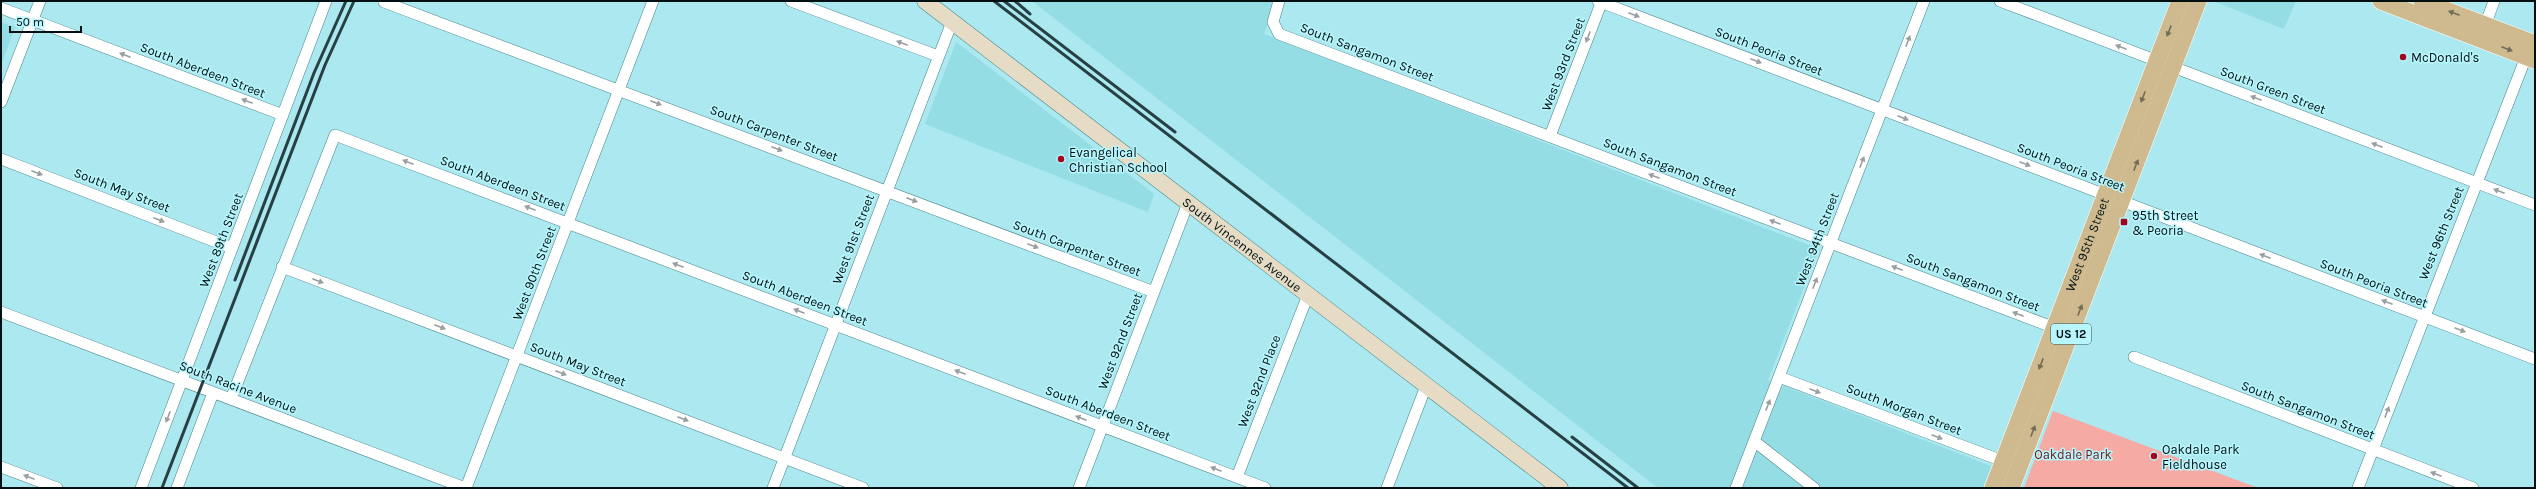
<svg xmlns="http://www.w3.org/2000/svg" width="2536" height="489" viewBox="0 0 2536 489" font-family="Karla,sans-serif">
	<rect width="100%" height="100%" fill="#abe8ef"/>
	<!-- built -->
	<path fill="#95dde5" d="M1032,1H1276L1264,34L1819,249L1768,380L1991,466L1983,488H1658Z
		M2213,1H2296L2284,29Z
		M1,22L15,27L1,65Z
		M956,42L1154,194L1148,212L925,124Z"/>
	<!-- green -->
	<path fill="#f5aaa3" d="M2053,411L2258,488H2024Z"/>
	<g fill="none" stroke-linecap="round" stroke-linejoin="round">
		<defs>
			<path id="street" d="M791,1L938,56
				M1279,1L1273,22L1279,34L2055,328
				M1598,1L2535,359
				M2000,1L2535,205
				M384,2L1154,292
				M1,8L283,115
				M2483,31L2494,1
				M1,102L40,1
				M1550,136L1602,1
				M1,159L232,248
				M282,267L863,488
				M1,312L465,488
				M2134,357L2473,488
				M1779,377L2008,463
				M231,399L335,135L1265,488
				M1754,441L1814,488
				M1,467L57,488
				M1237,477L1308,295
				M141,488L326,1
				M177,488L213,393
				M466,488L653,1
				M773,488L952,22
				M1079,488L1188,203
				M1387,488L1426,386
				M1736,488L1924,1
				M2358,488L2526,57"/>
			<g id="secondary">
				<path id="s1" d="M925,1L1560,488"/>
			</g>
			<g id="primary">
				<path d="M2381,1L2535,60"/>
				<path d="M2422,1L2535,44"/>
				<path id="s2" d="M1993,488L2180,1"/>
				<path d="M2011,488L2198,1"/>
			</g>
		</defs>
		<!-- street casing -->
		<use href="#street" stroke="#478389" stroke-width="12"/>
		<!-- secondary casing -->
		<use href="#secondary" stroke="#478389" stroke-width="17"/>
		<!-- primary casing -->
		<use href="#primary" stroke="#fff" stroke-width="18"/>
		<!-- street -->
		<use href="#street" stroke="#fff" stroke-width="11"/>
		<!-- secondary -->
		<use href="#secondary" stroke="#e6dcc6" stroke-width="16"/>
		<!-- primary -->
		<use href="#primary" stroke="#ceba8e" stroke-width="17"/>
		<!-- rail -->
		<path stroke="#264044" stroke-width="3" d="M994,1L1628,488
			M1004,1L1175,132
			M1015,1L1030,14
			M235,280L314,73L346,1
			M1572,437L1638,488
			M162,488L325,65L354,1"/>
	</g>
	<!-- one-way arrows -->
	<defs><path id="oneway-solid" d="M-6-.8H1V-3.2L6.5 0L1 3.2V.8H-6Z"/></defs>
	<g fill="#716d56">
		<use href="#oneway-solid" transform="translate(2454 13) rotate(-159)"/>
		<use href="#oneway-solid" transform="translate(2169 31) rotate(111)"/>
		<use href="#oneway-solid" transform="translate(2507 49) rotate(21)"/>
		<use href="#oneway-solid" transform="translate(2143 97) rotate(111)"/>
		<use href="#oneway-solid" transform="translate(2136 165) rotate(-69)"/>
		<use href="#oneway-solid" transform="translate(2080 310) rotate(-69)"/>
		<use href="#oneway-solid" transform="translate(2041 364) rotate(111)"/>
		<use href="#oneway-solid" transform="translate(2033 431) rotate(-69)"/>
	</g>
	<g fill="#999fa0">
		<use href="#oneway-solid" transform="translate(1634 15) rotate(21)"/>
		<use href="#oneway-solid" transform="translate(1588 37) rotate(111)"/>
		<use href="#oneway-solid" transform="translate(1908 41) rotate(-69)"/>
		<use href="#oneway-solid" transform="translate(902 43) rotate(-159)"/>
		<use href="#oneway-solid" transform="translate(2121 47) rotate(-159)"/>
		<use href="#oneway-solid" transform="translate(125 55) rotate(-159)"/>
		<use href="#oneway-solid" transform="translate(1756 61) rotate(21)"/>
		<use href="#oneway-solid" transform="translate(2256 98) rotate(-159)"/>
		<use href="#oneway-solid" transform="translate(247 101) rotate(-159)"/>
		<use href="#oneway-solid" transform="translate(656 103) rotate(21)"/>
		<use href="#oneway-solid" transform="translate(1903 118) rotate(21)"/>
		<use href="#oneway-solid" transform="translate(2377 145) rotate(-159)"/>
		<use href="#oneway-solid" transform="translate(777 149) rotate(21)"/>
		<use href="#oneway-solid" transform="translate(408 162) rotate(-159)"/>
		<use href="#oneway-solid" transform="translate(1862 162) rotate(-69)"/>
		<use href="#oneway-solid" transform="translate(2025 164) rotate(21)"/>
		<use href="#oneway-solid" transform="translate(37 173) rotate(21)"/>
		<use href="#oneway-solid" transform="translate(1654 176) rotate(-159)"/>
		<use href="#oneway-solid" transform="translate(2499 191) rotate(-159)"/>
		<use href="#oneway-solid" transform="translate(912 200) rotate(21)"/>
		<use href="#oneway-solid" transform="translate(530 208) rotate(-159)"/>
		<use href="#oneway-solid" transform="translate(159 220) rotate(21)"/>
		<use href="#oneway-solid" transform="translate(1775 222) rotate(-159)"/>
		<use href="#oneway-solid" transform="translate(1033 246) rotate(21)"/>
		<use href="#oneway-solid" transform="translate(2265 256) rotate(-159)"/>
		<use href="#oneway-solid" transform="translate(678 265) rotate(-159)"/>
		<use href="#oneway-solid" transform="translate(1897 268) rotate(-159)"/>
		<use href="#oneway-solid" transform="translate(318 281) rotate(21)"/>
		<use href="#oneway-solid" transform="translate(1815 283) rotate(-69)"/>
		<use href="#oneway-solid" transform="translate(2387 302) rotate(-159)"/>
		<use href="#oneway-solid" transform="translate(799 311) rotate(-159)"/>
		<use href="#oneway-solid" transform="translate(2018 314) rotate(-159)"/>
		<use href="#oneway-solid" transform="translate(440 327) rotate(21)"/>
		<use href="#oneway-solid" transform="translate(2460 330) rotate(21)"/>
		<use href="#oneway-solid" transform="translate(960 372) rotate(-159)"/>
		<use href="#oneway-solid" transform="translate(561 373) rotate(21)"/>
		<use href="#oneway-solid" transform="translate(1815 391) rotate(21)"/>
		<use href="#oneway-solid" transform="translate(1768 405) rotate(-69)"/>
		<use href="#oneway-solid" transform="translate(2387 412) rotate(-69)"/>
		<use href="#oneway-solid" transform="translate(168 417) rotate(111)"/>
		<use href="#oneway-solid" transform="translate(1081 418) rotate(-159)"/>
		<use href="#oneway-solid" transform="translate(683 419) rotate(21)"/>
		<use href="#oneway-solid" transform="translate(1937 437) rotate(21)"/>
		<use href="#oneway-solid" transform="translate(1216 469) rotate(-159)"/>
		<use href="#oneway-solid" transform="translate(2436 474) rotate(-159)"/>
		<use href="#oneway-solid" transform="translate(29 477) rotate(-159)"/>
	</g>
	<!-- markers -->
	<g fill="#a20519" stroke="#b8f6fd" stroke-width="1.5">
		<circle cx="2403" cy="57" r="4"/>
		<circle cx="1061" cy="159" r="4"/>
		<rect x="2120" y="218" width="8" height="8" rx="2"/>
		<circle cx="2154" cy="456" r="4"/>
	</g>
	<g text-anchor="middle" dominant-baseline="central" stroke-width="3" stroke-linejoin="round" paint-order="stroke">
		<!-- shield labels -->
		<rect fill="#b8f6fd" stroke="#375458" stroke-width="1" x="2051" y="324" width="40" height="20" rx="3"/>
		<g font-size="12" font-weight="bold" fill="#000f12">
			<text x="2071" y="334">US 12</text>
		</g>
		<!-- street labels -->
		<g font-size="13" fill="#000f12" stroke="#b8f6fd">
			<text transform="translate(1769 51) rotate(21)">South Peoria Street</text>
			<text transform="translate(1367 52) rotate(21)">South Sangamon Street</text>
			<text transform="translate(1563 64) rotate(-69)">West 93rd Street</text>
			<text transform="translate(203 70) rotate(21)">South Aberdeen Street</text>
			<text transform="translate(2273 90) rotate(21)">South Green Street</text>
			<text transform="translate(774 133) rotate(21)">South Carpenter Street</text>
			<text transform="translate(1670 167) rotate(21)">South Sangamon Street</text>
			<text transform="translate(2071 167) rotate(21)">South Peoria Street</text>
			<text transform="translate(503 183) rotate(21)">South Aberdeen Street</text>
			<text transform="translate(122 190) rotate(21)">South May Street</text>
			<text transform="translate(2441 233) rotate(-68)">West 96th Street</text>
			<text transform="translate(853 239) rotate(-69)">West 91st Street</text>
			<text transform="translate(1817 239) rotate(-69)">West 94th Street</text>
			<text transform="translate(221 240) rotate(-69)">West 89th Street</text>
			<text stroke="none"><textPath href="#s1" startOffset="400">South Vincennes Avenue</textPath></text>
			<text stroke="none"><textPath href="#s2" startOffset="261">West 95th Street</textPath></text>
			<text transform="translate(1077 248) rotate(21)">South Carpenter Street</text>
			<text transform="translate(534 273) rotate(-69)">West 90th Street</text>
			<text transform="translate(1973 282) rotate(21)">South Sangamon Street</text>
			<text transform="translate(2374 283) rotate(21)">South Peoria Street</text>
			<text transform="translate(805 298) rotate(21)">South Aberdeen Street</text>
			<text transform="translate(1120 341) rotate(-69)">West 92nd Street</text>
			<text transform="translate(578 364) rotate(21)">South May Street</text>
			<text transform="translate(1259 381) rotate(-69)">West 92nd Place</text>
			<text transform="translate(238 387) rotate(21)">South Racine Avenue</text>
			<text transform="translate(1904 409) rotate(21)">South Morgan Street</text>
			<text transform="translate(2308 410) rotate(21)">South Sangamon Street</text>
			<text transform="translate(1108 413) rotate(21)">South Aberdeen Street</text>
		</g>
		<!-- poi labels -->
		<g font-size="13" fill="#000f12" stroke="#b8f6fd" text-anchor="start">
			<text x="2411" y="57">McDonald's</text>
			<text x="1069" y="152">Evangelical<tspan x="1069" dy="15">Christian School</tspan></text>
			<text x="2132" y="215">95th Street<tspan x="2132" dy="15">&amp; Peoria</tspan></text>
			<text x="2162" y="449">Oakdale Park<tspan x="2162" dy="15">Fieldhouse</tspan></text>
		</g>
		<!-- park labels -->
		<g font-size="13" fill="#691718" stroke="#b8f6fd">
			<text x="2073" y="454">Oakdale Park</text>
		</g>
	</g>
	<!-- border -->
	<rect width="2536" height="489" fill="none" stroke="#000f12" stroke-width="4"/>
	<!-- scale -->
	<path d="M10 26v6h71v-6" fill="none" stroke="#000f12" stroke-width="2"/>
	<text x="16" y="26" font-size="12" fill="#000f12" stroke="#b8f6fd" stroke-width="3" paint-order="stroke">50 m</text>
</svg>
